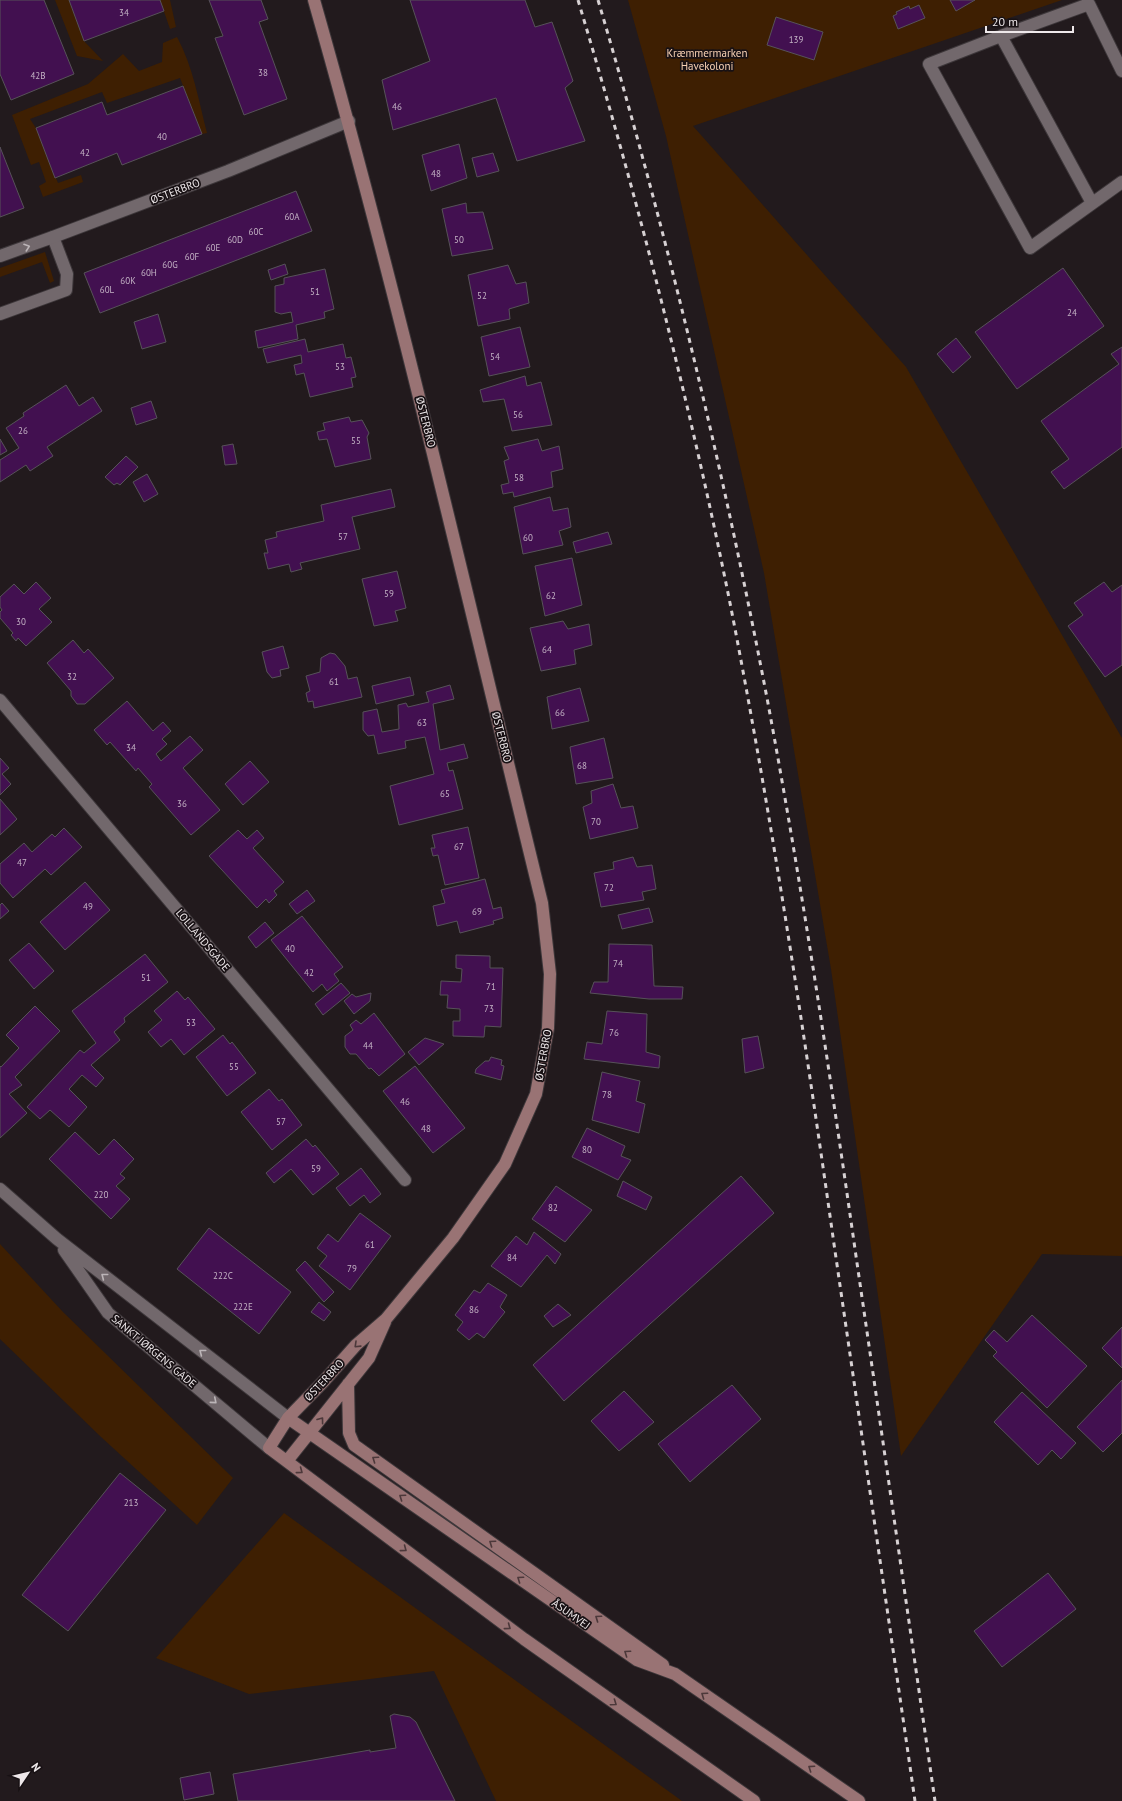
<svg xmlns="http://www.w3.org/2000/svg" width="1122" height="1801" viewBox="0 0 1122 1801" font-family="'PT Sans',sans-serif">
	<rect width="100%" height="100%" fill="#221a1d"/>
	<!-- green -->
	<path fill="#3e1f02" d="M55,0H69L84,41L103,61L77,56Z
		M160,0H170L176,27L170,29Z
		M628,0H1062L693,126L906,367L1122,738V1256L1042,1254L901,1456L831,969L764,573L666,136Z
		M177,37C193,66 199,102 207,133L202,134L180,78L107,103L102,92L30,119L36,128L58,183L81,175L83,182L43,197L39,186L46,182L39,162L31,165L12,115L88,84L123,54L139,71L162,62L163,43Z
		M45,252L54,281L50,283L42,262L0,277V268Z
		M0,1244L63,1312L233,1478L197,1525L100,1436L0,1339Z
		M284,1513L682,1801H496L434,1671L249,1694L156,1658Z"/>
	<!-- building -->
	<path fill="#421050" stroke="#575259" d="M0,0H44L74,74L11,100L0,74Z
		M69,0H160L164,11L84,41Z
		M209,0H261L268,19L259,22L287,99L244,115L215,38L223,36Z
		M410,0H525L535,27L552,22L573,81L565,88L585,141L517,161L496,98L393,130L382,80L430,61Z
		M950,0H975L956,11Z
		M919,5L925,18L898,29L893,16L897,14L896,12L909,6L910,9Z
		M776,17L823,32L814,60L767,45Z
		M183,86L202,134L122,165L117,153L55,178L36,128L102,102L107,115Z
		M459,144L467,178L431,191L422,155Z
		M0,147L24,208L0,217Z
		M493,153L499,171L477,177L472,158Z
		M296,191L312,231L100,313L84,273Z
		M466,203L467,213L483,212L493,249L452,256L442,209Z
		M285,264L288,274L271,280L268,270Z
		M508,265L516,284L526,282L529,303L509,309L510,319L478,326L468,275Z
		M1063,268L1104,326L1017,389L975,332Z
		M325,269L334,309L324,312L325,318L296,325L298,339L258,348L255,331L293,322L291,312L281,314L275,312V286L284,284V278Z
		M158,314L166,342L142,349L134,322Z
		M520,327L530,367L489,376L481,337Z
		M956,338L971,357L953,373L937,354Z
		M305,339L308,352L343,344L346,358L351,357L356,377L351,378L353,387L310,397L304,373L296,375L294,365L302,363L301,355L267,363L263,349Z
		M1122,347V447L1064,489L1051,472L1069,459L1041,421L1119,364L1111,354Z
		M525,376L527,386L541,382L552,425L512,431L504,399L483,402L480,390Z
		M66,385L79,406L93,397L102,411L47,447L53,456L30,471L26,465L0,482V460L19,448L6,428L24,416L23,413Z
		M151,401L157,418L136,425L131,408Z
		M349,417L351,422L362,420L369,433L367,437L371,459L335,467L327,439L319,440L317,432L325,430L323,423Z
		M0,439L7,451L0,455Z
		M538,439L542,451L559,446L563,469L551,472L553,487L514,497L513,492L503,494L501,485L509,483L504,461L509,459L504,447Z
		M233,444L237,464L225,465L222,446Z
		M126,456L138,467L120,485L117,483L114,485L105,477Z
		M147,474L158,494L144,502L133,482Z
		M391,489L395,507L352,517L360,549L300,563L302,569L291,572L289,564L268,569L264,553H268L265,540L277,537L276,532L324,521L321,505Z
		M550,497L553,511L568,508L571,527L559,531L563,545L523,554L514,507Z
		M608,532L612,544L576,553L573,542Z
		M572,558L582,605L545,616L535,566Z
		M397,571L406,608L395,611L398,621L374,626L362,579Z
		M36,582L51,598L39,609L52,622L26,646L18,638L16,641L11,635L13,633L0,618V612L2,610L0,607V597L14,584L24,594Z
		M1104,582L1112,592L1122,585V665L1105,677L1068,626L1083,615L1074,603Z
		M563,621L568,629L589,624L592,645L574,650L576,664L541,671L530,628Z
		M73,640L84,653L88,649L114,678L85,704H77L71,696V691L47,663Z
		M283,646L289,668L280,670L281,676L272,678L267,672L262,652Z
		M330,653L335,654L345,666L348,679L357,677L362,697L314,708L313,701L308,702L306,693L310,691L306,676L320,672L321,658Z
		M410,677L414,695L376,704L372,686Z
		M450,685L454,699L433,704L440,750L464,744L468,758L447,763L449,771L453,770L463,809L399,825L390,786L434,774L425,737L405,741L406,748L378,754L374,735L368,736L363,730V712L377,709L382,732L399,729L398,705L406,703L408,707L429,702L426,692Z
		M580,688L589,721L552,729L547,697Z
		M127,701L153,731L163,722L171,731L162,739L167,744L156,754L161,761L190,736L203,750L183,768L220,810L191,835L149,787L152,784L138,768L136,771L110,742L107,745L94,730Z
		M604,738L613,778L576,784L570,747Z
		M0,758L9,768L2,774L11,784L0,795Z
		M250,761L269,782L243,805L225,784Z
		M613,784L621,808L633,806L638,828L590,839L583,807L592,803L591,791Z
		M0,799L17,819L0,835Z
		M468,827L479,878L445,885L438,855L433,856L431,848H435L432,835Z
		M64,828L82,847L51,875L45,869L13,898L0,883V864L24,843L32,852L52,834L55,837Z
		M238,830L247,839L257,830L264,838L253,848L284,882L274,891L277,895L269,903L266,899L257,908L209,856Z
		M633,857L637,867L652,865L656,889L642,892L644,900L601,907L594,873L614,869L613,862Z
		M485,879L493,909L501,907L503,918L493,921L494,924L460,933L457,921L437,926L433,906L445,903L441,890Z
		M85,882L110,910L65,950L40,922Z
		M307,890L315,901L297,914L289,904Z
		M2,903L9,911L0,919V905Z
		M649,908L653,922L622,929L618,915Z
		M302,916L343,967L334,974L339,981L327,991L322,984L313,992L271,940Z
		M265,922L274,933L256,948L248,937Z
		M29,943L54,971L34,989L9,960Z
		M609,944L652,945L654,986L683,987L682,999H649L590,993L594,982H608Z
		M145,954L168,982L124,1018L125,1022L114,1032L120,1040L91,1065L104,1078L96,1087L82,1075L69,1089L87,1107L69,1127L50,1110L40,1119L27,1107L80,1050L84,1053L96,1043L72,1011Z
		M456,955L490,956V968H503L501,1027L485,1026L484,1037L453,1036V1021H460V1009L447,1008L448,995H440L441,981L461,982L462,969L456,968Z
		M341,983L350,993L323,1015L315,1004Z
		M177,991L185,1000L188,997L215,1029L184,1055L171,1039L161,1047L148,1032L162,1020L154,1011Z
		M371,993L370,1001L354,1014L344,1001L352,994L356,997Z
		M35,1006L60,1031L15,1077L22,1085L9,1094L27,1113L0,1138V1066L1,1067L19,1048L6,1035Z
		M607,1011L647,1014L646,1052L660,1056L659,1068L584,1059L587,1042L602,1044Z
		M374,1013L405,1054L379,1076L371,1068L369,1069L356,1054H350L345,1047V1036L353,1030L350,1025L356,1020L361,1024Z
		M223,1035L230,1044L232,1042L256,1073L227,1096L196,1057Z
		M758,1036L764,1068L745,1073L742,1039Z
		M425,1038L444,1044L419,1065L408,1052Z
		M491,1057L502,1060L501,1065L504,1066L501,1080L475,1073L476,1069L485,1061H489Z
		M415,1066L465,1128L433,1153L383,1091Z
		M602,1072L640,1081L636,1101L645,1104L639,1133L592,1120Z
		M269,1089L279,1101L282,1099L302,1125L272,1150L241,1112Z
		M587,1128L625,1146L621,1156L631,1160L618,1180L572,1157Z
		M75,1132L99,1155L114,1139L134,1159L120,1174L125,1178L116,1186L130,1199L111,1219L49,1159Z
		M306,1139L313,1147L315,1145L339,1174L313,1195L291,1169L274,1183L266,1173Z
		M361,1168L381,1194L370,1203L364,1195L350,1206L336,1188Z
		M741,1176L774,1213L564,1401L533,1365Z
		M623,1181L652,1197L646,1210L617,1196Z
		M556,1186L592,1210L565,1242L532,1219Z
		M360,1213L391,1236L350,1290L319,1266L327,1256L317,1248L328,1234L338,1242Z
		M209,1228L291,1292L259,1334L177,1269Z
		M534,1232L561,1254L555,1264L547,1255L521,1287L491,1266L516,1236L527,1245Z
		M305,1261L334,1292L324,1302L296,1270Z
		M488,1283L507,1295L500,1307L505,1312L484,1338L477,1333L469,1340L457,1330L463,1322L455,1315L474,1290L480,1293Z
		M319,1302L331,1312L324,1321L311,1312Z
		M558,1304L571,1315L553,1327L544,1316Z
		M1032,1315L1087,1366L1047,1408L993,1356L997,1352L985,1340L994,1330L1007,1342Z
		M1122,1327V1368L1102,1348Z
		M1122,1380V1433L1103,1452L1077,1427Z
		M732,1385L761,1419L690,1482L658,1444Z
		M624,1391L654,1422L619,1451L591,1421Z
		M1022,1392L1076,1443L1061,1459L1052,1450L1038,1465L994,1422Z
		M120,1473L166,1510L68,1631L22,1595Z
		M1048,1573L1076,1609L1002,1667L974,1631Z
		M394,1714L410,1717L416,1722L455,1801H238L233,1774L370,1750V1752L396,1748L390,1716Z
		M210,1772L214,1794L184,1800L180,1778Z"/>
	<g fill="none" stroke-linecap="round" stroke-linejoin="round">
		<defs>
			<path id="lane" d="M1001,36L1089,4L1122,71
				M1092,203L1001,36L929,64L1030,248L1122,182
				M0,314L66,290L67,274L53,237"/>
			<path id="street" d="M0,256L53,237L228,171L349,121
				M0,700L405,1180
				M0,1189L57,1239L288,1418
				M64,1250L108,1313L269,1448"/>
			<path id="secondary" d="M314,0C399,298 468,601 542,903L550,974L548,1028L536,1094L505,1164L453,1238L386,1319L356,1345L324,1381L288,1418L269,1448L524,1639L754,1801
				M348,1384L349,1433L354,1445L663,1665
				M288,1418L637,1660L675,1674L859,1801
				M287,1461L369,1358L385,1322"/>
		</defs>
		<!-- lane casing -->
		<use href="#lane" stroke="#3d373a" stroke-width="14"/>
		<!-- street casing -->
		<use href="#street" stroke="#3d373a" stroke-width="14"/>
		<!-- secondary casing -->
		<use href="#secondary" stroke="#3d373a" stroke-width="14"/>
		<!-- lane -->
		<use href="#lane" stroke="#72686c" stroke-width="12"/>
		<!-- street -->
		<use href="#street" stroke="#72686c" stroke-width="12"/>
		<!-- secondary -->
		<use href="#secondary" stroke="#997374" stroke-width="12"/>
		<!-- rail -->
		<path stroke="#d7d1d3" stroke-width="3" stroke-dasharray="5 5" stroke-linecap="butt" d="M578,0C638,200 690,403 731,608C772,819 804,1032 834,1244C861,1430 888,1615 915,1801
			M598,0C666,230 722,463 767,698C802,886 830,1074 857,1263C883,1442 909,1622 935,1801"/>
	</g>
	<!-- one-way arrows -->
	<defs><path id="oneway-chevron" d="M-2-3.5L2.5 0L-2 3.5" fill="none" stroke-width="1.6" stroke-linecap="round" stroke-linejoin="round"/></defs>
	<g stroke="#bcb5b8">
		<use href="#oneway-chevron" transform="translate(27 247) rotate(-19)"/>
		<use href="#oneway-chevron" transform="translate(104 1276) rotate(-142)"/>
		<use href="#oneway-chevron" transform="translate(202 1352) rotate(-142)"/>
		<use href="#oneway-chevron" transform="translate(214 1401) rotate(40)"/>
	</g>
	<g stroke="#4c383a">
		<use href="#oneway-chevron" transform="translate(357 1345) rotate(136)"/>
		<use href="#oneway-chevron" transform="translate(321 1420) rotate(-53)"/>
		<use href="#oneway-chevron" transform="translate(375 1459) rotate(-145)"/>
		<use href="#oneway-chevron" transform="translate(300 1471) rotate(37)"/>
		<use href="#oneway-chevron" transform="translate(402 1497) rotate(-145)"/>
		<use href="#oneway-chevron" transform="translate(492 1543) rotate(-145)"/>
		<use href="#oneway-chevron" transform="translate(404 1549) rotate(37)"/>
		<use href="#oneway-chevron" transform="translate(520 1579) rotate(-145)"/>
		<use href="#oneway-chevron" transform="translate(598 1618) rotate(-145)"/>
		<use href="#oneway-chevron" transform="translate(508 1627) rotate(37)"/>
		<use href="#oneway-chevron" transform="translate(627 1653) rotate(-145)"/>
		<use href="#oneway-chevron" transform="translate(704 1695) rotate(-145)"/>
		<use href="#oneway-chevron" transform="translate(614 1703) rotate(35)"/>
		<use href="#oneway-chevron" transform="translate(811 1768) rotate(-146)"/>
	</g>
	<g text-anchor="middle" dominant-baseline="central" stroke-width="3.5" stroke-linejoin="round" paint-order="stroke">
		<!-- number labels -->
		<g font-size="9" fill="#c3b2c4">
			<text x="124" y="12">34</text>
			<text x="796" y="39">139</text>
			<text x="263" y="72">38</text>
			<text x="38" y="75">42B</text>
			<text x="397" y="106">46</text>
			<text x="162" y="136">40</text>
			<text x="85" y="152">42</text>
			<text x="436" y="173">48</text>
			<text x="292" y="216">60A</text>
			<text x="256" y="231">60C</text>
			<text x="235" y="239">60D</text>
			<text x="459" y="239">50</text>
			<text x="213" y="247">60E</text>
			<text x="192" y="256">60F</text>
			<text x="170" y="264">60G</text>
			<text x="149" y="272">60H</text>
			<text x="128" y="280">60K</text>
			<text x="107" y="289">60L</text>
			<text x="315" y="291">51</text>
			<text x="482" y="295">52</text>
			<text x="1072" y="312">24</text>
			<text x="495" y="356">54</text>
			<text x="340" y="366">53</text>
			<text x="518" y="414">56</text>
			<text x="23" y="430">26</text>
			<text x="356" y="440">55</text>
			<text x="519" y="477">58</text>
			<text x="343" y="536">57</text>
			<text x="528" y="537">60</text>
			<text x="389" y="593">59</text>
			<text x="551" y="595">62</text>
			<text x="21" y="621">30</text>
			<text x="547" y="649">64</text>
			<text x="72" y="676">32</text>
			<text x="334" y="681">61</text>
			<text x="560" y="712">66</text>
			<text x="422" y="722">63</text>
			<text x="131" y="747">34</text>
			<text x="582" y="765">68</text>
			<text x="445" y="793">65</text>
			<text x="182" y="803">36</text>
			<text x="596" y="821">70</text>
			<text x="459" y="846">67</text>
			<text x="22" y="862">47</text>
			<text x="609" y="887">72</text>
			<text x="88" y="906">49</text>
			<text x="477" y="911">69</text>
			<text x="290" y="948">40</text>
			<text x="618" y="963">74</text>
			<text x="309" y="972">42</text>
			<text x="146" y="977">51</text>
			<text x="491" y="986">71</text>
			<text x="489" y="1008">73</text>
			<text x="191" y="1022">53</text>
			<text x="614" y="1032">76</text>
			<text x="368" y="1045">44</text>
			<text x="234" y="1066">55</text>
			<text x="607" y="1094">78</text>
			<text x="405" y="1101">46</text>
			<text x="281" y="1121">57</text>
			<text x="426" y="1128">48</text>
			<text x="587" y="1149">80</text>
			<text x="316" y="1168">59</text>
			<text x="101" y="1194">220</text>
			<text x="553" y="1207">82</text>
			<text x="370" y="1244">61</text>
			<text x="512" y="1257">84</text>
			<text x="352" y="1268">79</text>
			<text x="223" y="1275">222C</text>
			<text x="243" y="1306">222E</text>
			<text x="474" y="1309">86</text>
			<text x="131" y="1502">213</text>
		</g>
		<!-- park labels -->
		<g font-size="11" fill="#f8d1b4" stroke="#181114">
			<text x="707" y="53">Kræmmermarken<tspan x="707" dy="13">Havekoloni</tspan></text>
		</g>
		<!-- street labels -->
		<g font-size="11" fill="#eee8ea" stroke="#181114">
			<text transform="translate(175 191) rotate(-21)">ØSTERBRO</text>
			<text transform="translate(426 422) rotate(76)">ØSTERBRO</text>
			<text transform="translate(502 737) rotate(76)">ØSTERBRO</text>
			<text transform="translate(203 940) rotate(50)">LOLLANDSGADE</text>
			<text transform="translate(543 1055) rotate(-80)">ØSTERBRO</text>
			<text transform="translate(154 1351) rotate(40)">SANKT JØRGENS GADE</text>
			<text transform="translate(324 1380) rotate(-47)">ØSTERBRO</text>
			<text transform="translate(571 1614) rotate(35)">ÅSUMVEJ</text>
		</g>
	</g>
	<!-- north arrow -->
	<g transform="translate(28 1773) rotate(55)" stroke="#181114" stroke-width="3" paint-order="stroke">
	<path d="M0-3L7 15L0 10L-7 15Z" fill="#eee8ea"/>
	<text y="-6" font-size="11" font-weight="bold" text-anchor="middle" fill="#eee8ea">N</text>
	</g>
	<!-- scale -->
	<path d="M986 26v6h87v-6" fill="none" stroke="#eee8ea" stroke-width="2"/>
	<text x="992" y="26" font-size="12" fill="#eee8ea" stroke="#181114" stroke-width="3" paint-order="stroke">20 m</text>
</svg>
